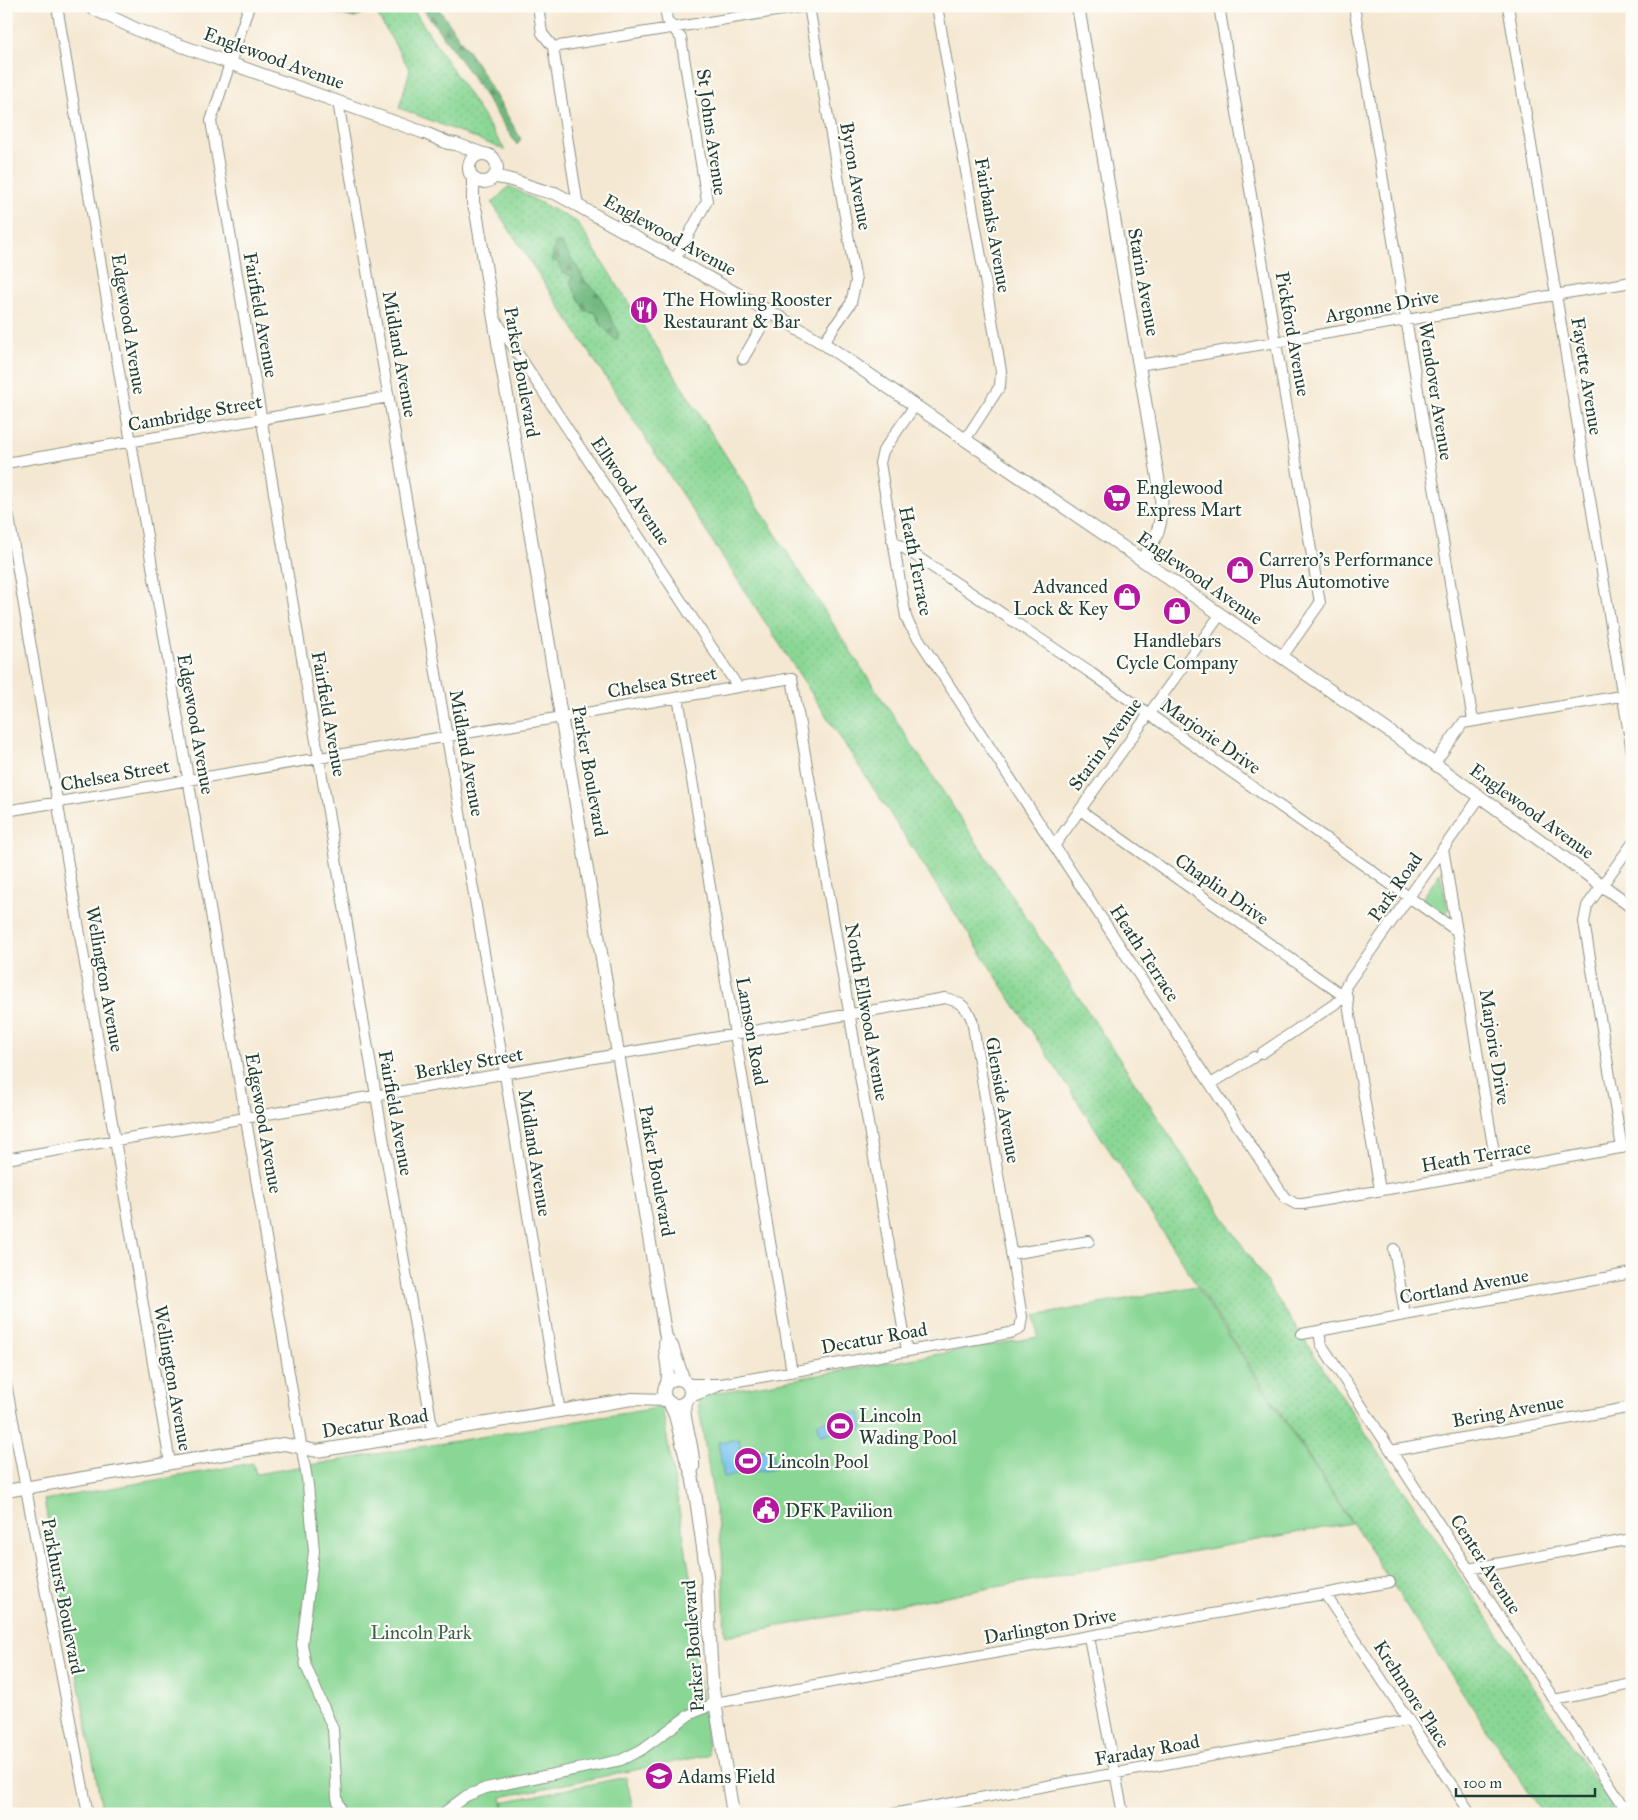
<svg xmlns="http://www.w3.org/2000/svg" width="1638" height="1820" viewBox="0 0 1638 1820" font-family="'IM FELL Great Primer',serif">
	<defs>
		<pattern id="grass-dots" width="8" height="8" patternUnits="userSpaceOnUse" patternTransform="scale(1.25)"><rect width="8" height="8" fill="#8ad795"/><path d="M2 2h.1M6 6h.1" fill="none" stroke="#77b981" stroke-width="1.8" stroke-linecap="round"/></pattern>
		<pattern id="forest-firs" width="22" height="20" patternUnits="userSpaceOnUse" patternTransform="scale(1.25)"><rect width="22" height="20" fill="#6fb87e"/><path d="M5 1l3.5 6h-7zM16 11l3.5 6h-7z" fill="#5b9768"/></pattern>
	</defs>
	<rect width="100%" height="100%" fill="#fdfcf7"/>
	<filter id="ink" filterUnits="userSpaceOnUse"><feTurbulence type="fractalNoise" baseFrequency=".02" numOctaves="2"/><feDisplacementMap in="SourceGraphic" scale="10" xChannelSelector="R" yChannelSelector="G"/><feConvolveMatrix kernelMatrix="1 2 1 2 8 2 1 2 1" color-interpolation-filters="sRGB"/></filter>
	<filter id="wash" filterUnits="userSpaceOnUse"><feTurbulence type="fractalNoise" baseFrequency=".0096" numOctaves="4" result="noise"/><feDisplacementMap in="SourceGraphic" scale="20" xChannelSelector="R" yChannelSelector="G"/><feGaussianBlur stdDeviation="1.12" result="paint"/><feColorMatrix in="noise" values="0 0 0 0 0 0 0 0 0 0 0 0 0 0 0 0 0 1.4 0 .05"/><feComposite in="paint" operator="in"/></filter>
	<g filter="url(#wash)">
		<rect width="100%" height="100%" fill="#f5e8d2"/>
		<!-- grass -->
		<path fill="url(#grass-dots)" stroke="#548a64" d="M372,6H411L505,150L399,108L410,70Z
			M509,186L577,222L851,652L1617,1814H1542L492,203Z"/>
		<!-- forest -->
		<path fill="url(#forest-firs)" stroke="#477a59" d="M323,6H370L371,9L355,18L324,11Z
			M421,6H437L477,64L521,139L517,145L471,75Z
			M556,242L562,244L586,282L599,294L619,334L616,341L602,326L595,312L585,311L570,282L573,277L563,272L558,262L551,260Z"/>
		<!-- green -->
		<path fill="#8ad795" stroke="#548a64" d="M1440,873L1448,910L1447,913L1443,914L1422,899Z
			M1196,1286L1351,1523L725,1636L722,1551L697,1396L1038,1337L1035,1316Z
			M662,1407L690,1575L694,1646L709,1755L501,1797L504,1814H103L44,1500L253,1463L256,1474Z
			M626,1777L634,1814H505L503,1802Z"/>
		<!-- water -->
		<path fill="#72c1ed" stroke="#487f90" d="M860,1413L863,1429L843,1435L832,1433L820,1435L818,1422L831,1420L838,1414Z
			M739,1439L741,1453L772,1449L775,1469L724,1477L718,1442Z"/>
	</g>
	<g filter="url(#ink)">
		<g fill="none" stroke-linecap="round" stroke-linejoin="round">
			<defs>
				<path id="minor" d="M57,6L308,1485L314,1551L302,1644L306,1666L333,1729L337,1798L342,1814
					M249,6L211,121L433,1432
					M538,6L542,33L553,47L578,206
					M665,6L667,20L681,38L707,201L675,260
					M809,6L856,281L851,303L823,343
					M937,6L1001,371L1000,386L965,440
					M1219,6L1320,603L1282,657
					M1354,6L1473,721
					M1508,6L1632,752
					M553,47L807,6
					M338,102L505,1075L560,1412
					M495,319L738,687
					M743,359L770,312
					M1139,365L1632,282
					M914,407L883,451L880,463L906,617L909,624L1285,1198L1296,1204H1303L1632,1146
					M6,463L389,397
					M6,500L170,1463
					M892,540L1091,673L1457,931
					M678,697L792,1372
					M1434,764L1463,723L1632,694
					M1080,810L1348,999
					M6,811L792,678L907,1351
					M1054,846L1220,615
					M1443,848L1497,1170
					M1262,1053L1345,997
					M1211,1084L1254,1057
					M1622,1148L1584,922L1587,906L1632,844
					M6,1159L945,998C959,1001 967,1007 972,1020L1022,1317L1020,1329L1010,1333L721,1384H687
					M1380,1190L1345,987L1480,797
					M1394,1249L1405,1314
					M1011,1254L1089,1241
					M1319,1331L1321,1344L1629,1814
					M1302,1334L1632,1273
					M6,1384L88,1814
					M688,1398L716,1387
					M1391,1451L1632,1407
					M1468,1569L1632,1539
					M1325,1594L1471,1814
					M1089,1637L1123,1814
					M1554,1700L1632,1684
					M442,1814L466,1796L486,1788L621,1760L641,1750L689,1715L715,1703L1390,1582
					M892,1814L1408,1720"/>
				<path id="tertiary" d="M88,6L140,31L425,133L448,143L456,144L483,154
					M1078,6L1161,495C1163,524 1158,536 1142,560
					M469 168a14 14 0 1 1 28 0a14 14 0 1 1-28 0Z
					M495,177C516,178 534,191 555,193L770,312L823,343L1142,560L1413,748L1632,907
					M473,179V203L476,212L666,1338C662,1354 671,1367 667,1383
					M666,1338L672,1346L684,1381
					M664 1392a13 13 0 1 1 26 0a13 13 0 1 1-26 0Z
					M669,1402L675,1415L686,1459L692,1475L696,1499L707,1576L712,1683L733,1814
					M685,1404C681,1417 695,1447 693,1468
					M6,1491L284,1444L317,1451L632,1399L667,1400"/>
			</defs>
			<!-- minor casing -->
			<use href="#minor" stroke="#8a9283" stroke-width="12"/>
			<!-- tertiary casing -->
			<use href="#tertiary" stroke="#8a9283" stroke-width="14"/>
			<!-- minor -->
			<use href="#minor" stroke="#fff" stroke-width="10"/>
			<!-- tertiary -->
			<use href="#tertiary" stroke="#fff" stroke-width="12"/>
		</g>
	</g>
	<!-- icons -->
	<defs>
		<symbol id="restaurant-disc" viewBox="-11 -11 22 22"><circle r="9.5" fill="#b5179e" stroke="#fdfcf7"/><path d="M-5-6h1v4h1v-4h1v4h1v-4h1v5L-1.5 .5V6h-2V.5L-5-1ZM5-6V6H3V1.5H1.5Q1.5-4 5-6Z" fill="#fff"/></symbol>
		<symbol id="supermarket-disc" viewBox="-11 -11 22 22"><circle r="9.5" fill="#b5179e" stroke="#fdfcf7"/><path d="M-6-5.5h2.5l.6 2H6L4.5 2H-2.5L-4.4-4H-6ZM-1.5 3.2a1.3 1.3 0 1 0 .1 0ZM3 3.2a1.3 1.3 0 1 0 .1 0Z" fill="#fff"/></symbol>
		<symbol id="shop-disc" viewBox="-11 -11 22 22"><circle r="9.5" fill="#b5179e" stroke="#fdfcf7"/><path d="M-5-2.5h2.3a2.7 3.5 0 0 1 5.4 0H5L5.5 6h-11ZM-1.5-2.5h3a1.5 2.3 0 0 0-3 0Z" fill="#fff"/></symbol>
		<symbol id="stadium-disc" viewBox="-11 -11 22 22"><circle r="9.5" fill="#b5179e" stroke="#fdfcf7"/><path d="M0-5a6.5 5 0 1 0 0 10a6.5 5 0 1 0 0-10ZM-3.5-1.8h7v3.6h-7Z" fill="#fff"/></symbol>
		<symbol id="civic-disc" viewBox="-11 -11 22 22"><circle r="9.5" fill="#b5179e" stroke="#fdfcf7"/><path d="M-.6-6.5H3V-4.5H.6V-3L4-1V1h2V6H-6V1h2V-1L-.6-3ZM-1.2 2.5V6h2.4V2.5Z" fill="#fff"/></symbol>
		<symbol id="school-disc" viewBox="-11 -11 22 22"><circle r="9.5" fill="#b5179e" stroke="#fdfcf7"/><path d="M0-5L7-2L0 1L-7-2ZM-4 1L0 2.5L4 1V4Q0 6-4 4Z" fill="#fff"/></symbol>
	</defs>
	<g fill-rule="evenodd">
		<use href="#restaurant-disc" x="628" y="294" width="32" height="32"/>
		<use href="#supermarket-disc" x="1101" y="482" width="32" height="32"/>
		<use href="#shop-disc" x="1224" y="554" width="32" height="32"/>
		<use href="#shop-disc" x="1111" y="581" width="32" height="32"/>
		<use href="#shop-disc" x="1161" y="595" width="32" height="32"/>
		<use href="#stadium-disc" x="824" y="1410" width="32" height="32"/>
		<use href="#stadium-disc" x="732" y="1445" width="32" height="32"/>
		<use href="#civic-disc" x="750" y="1494" width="32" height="32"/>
		<use href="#school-disc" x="643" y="1760" width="32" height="32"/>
	</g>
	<g text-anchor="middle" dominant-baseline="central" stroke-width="4.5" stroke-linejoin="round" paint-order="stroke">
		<!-- street labels -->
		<g font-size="19" fill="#1f3d34" stroke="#fdfcf7">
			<text transform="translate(274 58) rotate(20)">Englewood Avenue</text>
			<text transform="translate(712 132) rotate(82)">St Johns Avenue</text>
			<text transform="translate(856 176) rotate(80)">Byron Avenue</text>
			<text transform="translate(993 225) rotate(80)">Fairbanks Avenue</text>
			<text transform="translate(670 235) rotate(29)">Englewood Avenue</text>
			<text transform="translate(1144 282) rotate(80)">Starin Avenue</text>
			<text transform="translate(1382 306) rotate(-10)">Argonne Drive</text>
			<text transform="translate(261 315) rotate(80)">Fairfield Avenue</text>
			<text transform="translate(129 324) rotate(81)">Edgewood Avenue</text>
			<text transform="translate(1293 334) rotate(80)">Pickford Avenue</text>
			<text transform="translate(400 354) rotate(80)">Midland Avenue</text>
			<text transform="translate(522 372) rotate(80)">Parker Boulevard</text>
			<text transform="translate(1587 376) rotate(81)">Fayette Avenue</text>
			<text transform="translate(1436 391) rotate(81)">Wendover Avenue</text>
			<text transform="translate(195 413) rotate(-10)">Cambridge Street</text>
			<text transform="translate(631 491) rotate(56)">Ellwood Avenue</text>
			<text transform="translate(916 561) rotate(79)">Heath Terrace</text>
			<text transform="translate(1200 578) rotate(35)">Englewood Avenue</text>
			<text transform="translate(662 682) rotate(-10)">Chelsea Street</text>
			<text transform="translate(329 714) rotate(80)">Fairfield Avenue</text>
			<text transform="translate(196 724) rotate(80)">Edgewood Avenue</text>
			<text transform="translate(1211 736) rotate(35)">Marjorie Drive</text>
			<text transform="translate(1105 744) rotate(-54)">Starin Avenue</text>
			<text transform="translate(467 753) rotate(80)">Midland Avenue</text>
			<text transform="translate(590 771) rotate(80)">Parker Boulevard</text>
			<text transform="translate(115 775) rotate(-10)">Chelsea Street</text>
			<text transform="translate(1532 811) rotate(36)">Englewood Avenue</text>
			<text transform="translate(1395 887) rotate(-55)">Park Road</text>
			<text transform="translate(1222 889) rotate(35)">Chaplin Drive</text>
			<text transform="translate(1145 953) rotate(57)">Heath Terrace</text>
			<text transform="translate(105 979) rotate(80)">Wellington Avenue</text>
			<text transform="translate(867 1012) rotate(80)">North Ellwood Avenue</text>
			<text transform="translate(752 1031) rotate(80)">Lamson Road</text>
			<text transform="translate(1495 1047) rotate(81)">Marjorie Drive</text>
			<text transform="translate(469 1063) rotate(-10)">Berkley Street</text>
			<text transform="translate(1003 1100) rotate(80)">Glenside Avenue</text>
			<text transform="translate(396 1113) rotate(80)">Fairfield Avenue</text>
			<text transform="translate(264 1123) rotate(80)">Edgewood Avenue</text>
			<text transform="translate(535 1153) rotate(81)">Midland Avenue</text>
			<text transform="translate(1476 1156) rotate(-10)">Heath Terrace</text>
			<text transform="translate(657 1171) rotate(80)">Parker Boulevard</text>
			<text transform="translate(1464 1286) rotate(-10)">Cortland Avenue</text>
			<text transform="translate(874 1338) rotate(-10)">Decatur Road</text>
			<text transform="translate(173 1378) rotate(80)">Wellington Avenue</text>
			<text transform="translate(1508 1411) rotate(-10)">Bering Avenue</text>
			<text transform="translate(375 1423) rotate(-9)">Decatur Road</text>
			<text transform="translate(1486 1564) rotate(57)">Center Avenue</text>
			<text transform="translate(63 1596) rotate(79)">Parkhurst Boulevard</text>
			<text transform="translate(1050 1626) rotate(-10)">Darlington Drive</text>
			<text transform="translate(693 1646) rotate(-94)">Parker Boulevard</text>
			<text transform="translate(1412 1694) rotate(57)">Krehmore Place</text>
			<text transform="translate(1147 1750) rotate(-10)">Faraday Road</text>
		</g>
		<!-- poi labels -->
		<g font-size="19" fill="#1f3d34" stroke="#fdfcf7" text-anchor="start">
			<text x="663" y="299">The Howling Rooster<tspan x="663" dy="22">Restaurant &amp; Bar</tspan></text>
			<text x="1136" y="487">Englewood<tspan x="1136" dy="22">Express Mart</tspan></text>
			<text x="1259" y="559">Carrero's Performance<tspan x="1259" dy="22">Plus Automotive</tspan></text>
			<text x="1108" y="586" text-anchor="end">Advanced<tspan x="1108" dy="22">Lock &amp; Key</tspan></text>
			<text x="1177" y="640" text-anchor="middle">Handlebars<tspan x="1177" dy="22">Cycle Company</tspan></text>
			<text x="859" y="1415">Lincoln<tspan x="859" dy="22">Wading Pool</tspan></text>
			<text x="767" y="1461">Lincoln Pool</text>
			<text x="785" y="1510">DFK Pavilion</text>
			<text x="678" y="1776">Adams Field</text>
		</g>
		<!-- park labels -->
		<g font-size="19" fill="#3a644c" stroke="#fdfcf7">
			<text x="421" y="1632">Lincoln Park</text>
		</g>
	</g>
	<!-- margin -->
	<rect width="1638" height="1820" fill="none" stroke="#fdfcf7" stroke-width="25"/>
	<!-- scale -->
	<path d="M1456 1788v8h139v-8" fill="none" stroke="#1f3d34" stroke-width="2.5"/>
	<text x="1463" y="1788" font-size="15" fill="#1f3d34" stroke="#fdfcf7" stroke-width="4" paint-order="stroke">100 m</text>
</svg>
